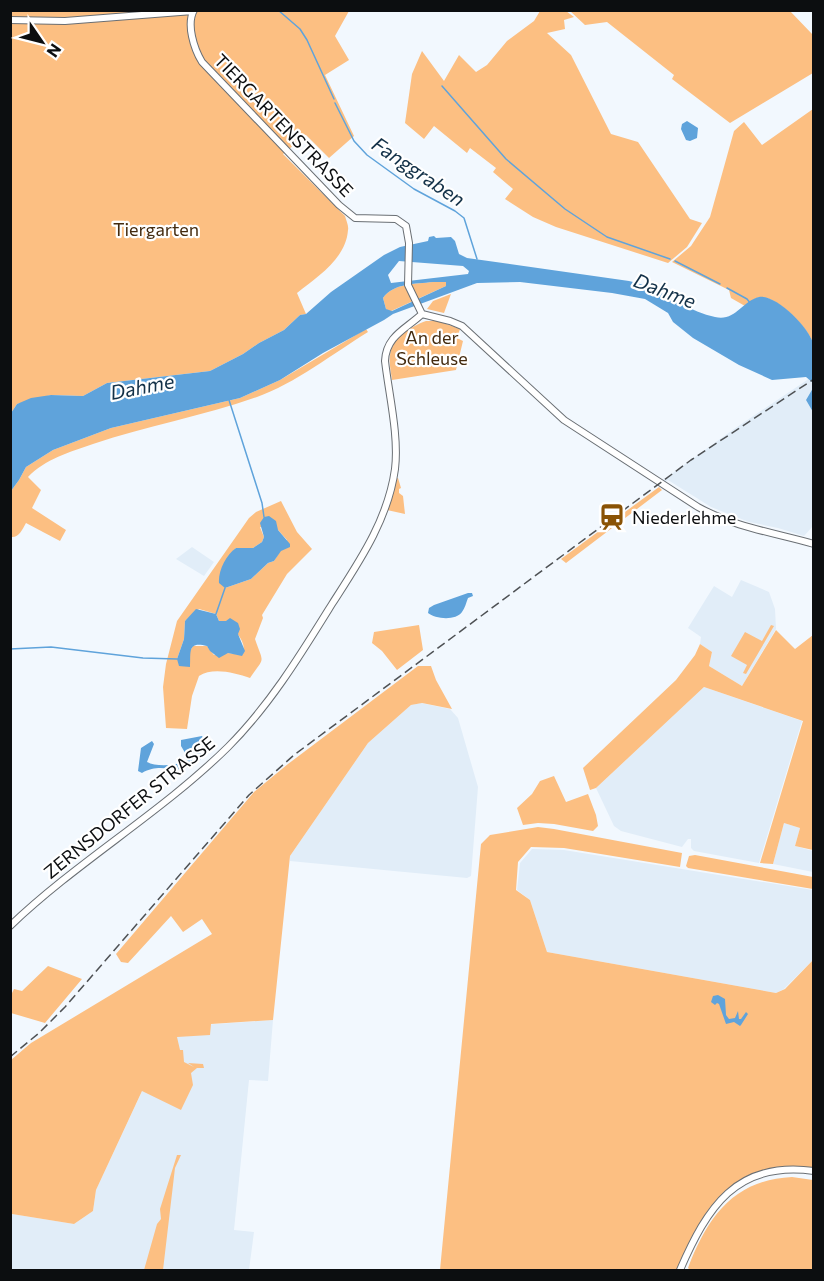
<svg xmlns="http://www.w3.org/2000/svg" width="824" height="1281" viewBox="0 0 824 1281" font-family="Commissioner,sans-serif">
	<rect width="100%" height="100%" fill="#f2f8fe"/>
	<!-- built -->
	<path fill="#e1edf8" d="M813,376L812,382L813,388L806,400L813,412V526L804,536L778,528L749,522L711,507L668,480L665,482L663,480L734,429Z
		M192,547L214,562L204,576L176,559Z
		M741,580L769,592L775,609L776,629L742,686L709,666L712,652L700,644L701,637L688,628L714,586L732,597Z
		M704,687L802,721L759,863L694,851L691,848V839H688L682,847L621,831L614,826L596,788Z
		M421,703L450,709L458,718L478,787L471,876L467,878L290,861V856L368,743L411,705Z
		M784,823L800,828L795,846L813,851V872L773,864Z
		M532,849L564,850L813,890V960L784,989L776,993L547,952L530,900L517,890L520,863Z
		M273,1020L268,1081L249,1080L234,1230L254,1232L249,1270H11L12,1214L74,1224L93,1211L96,1190L172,1027Z"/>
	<!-- green -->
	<path fill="#fcbf82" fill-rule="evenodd" d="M11,11H349L335,36L349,60L325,75L354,136L329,158L306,135L283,154L345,216C346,220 349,226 348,230C346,259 317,277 297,293L306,314L300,315L284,330L259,343L243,354L210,371L107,383L83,396L51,395L17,404L11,413C11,392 12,372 10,351Z
		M540,11H566L574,17L564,20L565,29L547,33L571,55L611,134L638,142L690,219L702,223L687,247L668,263L556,227L533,217L505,199L513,189L493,172L496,168L470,148L467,153L434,126L424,139L405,123L412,74L422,51L444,81L459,55L476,72L487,65L507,41L534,21Z
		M570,11H790L813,35V73L730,123L672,79L674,75L607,22L585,25Z
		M813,109V343C809,328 773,291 757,298C753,299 749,304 745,306L731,298L729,290L672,262L691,246L710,217L734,131L744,122L762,145Z
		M433,282H446V286L389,312L386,309L383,298C394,283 415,284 433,282Z
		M451,294L444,313L427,309L433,301Z
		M426,321H438L460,329L457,338L463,341L456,370L392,380C391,372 389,364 390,356C391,339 411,326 426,321Z
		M366,329L368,332C334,353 294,384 257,397C203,416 147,426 93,444C70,452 45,459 28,477L41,490L32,508L66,530L60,541L26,523C22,530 19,538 11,537V491L19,480L26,467L53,450L111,428L240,398L280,380Z
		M398,478L401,488L399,489V493L403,496L405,514L387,510L395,479Z
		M659,487L662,490L566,563L561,559Z
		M281,501L297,532L312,549L287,574L262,615L263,618L255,639C264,665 265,656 250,678C235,673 213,667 199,676L192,696L187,729L166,728L163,687L166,664L177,621L249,518L256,512ZM260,527L278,530L287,540L274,561L268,563L251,579L225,588C224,568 222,562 236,548H253L262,542L264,537ZM199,609L216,614L219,621H226C234,630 249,643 242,655L228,653L214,655L207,646H193L189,653L177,659L184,639L185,621Z
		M419,625L423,650L397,670L382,651L372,643L374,632Z
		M771,625L774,626L746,674L743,673L747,665L731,656L745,632L762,641Z
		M776,630L795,649L813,635V850L795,846L800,828L784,823L773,864L760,863L803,721L704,687L596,788L590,790L583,768L676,680L695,655L700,644L712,652L709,666L742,686Z
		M418,666H431L436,680L452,709L422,703L411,705L368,743L290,856L273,1020L211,1024L210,1035L177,1037L180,1050H183L184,1062L194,1067L188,1063L203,1064L204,1068H197L191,1073L193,1085L181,1110L142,1091L96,1190L93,1211L74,1224L12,1214L11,1215V1060L31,1043L212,934L202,919L183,932L171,916L128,963L121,962L116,954L254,792L288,764Z
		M554,776L566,802L588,794L596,815L598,826L593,831L554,824L538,823L523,825L517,808L532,794L540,781Z
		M538,827L554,829L682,853L680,867L564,848L531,847L518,862L516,890L530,900L547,952L776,993L785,989L813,960V1167C801,1167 788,1166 776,1168C719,1176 696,1224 677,1270H440L481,844L490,835Z
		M695,855L813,877V889L688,868L686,866L689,856Z
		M48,966L82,979L45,1023L11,1013V995L14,989L22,991Z
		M177,1155H181L175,1168L163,1270H144L157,1224L161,1219L160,1209Z
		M792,1177L813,1180V1270H690L688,1268C708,1216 734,1180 792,1177Z"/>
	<!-- water -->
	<path fill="#5fa3db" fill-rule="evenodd" d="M687,121L698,128L697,138L690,141L686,140L681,129L682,124Z
		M434,236L436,238L451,237L455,241L459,254L467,258L629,281C637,283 645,285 652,288C673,298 691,312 715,317C735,322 742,301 759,297C776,294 809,328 813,343V412L806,400L813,388L812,382L806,377L772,380L739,365L693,338L673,322L668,313L645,299L612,293L520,282L477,283L393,314L384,320L323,353L280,380L240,398L111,428L53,450L26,467L19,480L11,491V413L17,404L31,398L51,395L83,396L107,383L210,371L243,354L259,343L284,330L300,315L306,314L331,292L384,255L400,247L428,241L429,237ZM399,261L463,266L469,271L468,274L391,283L388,275ZM433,282H446V286L392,311L386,309L383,298C394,283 415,284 433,282Z
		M269,516L276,521L278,530L290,544V547L281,551L274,561L268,563L251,579L225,588L219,583C218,571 226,555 236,548H253L262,542L264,537L260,523L264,517Z
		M468,593H472L473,596L468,598C466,603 465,608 462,612C456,621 435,619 428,613L429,608L434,605Z
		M196,609L216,614L219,621H226L230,618L238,623L240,629L238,634L245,651L242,656L228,653L219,658L210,651L207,646C187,641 191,652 190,667L179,666L177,659L184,639L185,621Z
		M202,736L207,744L201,749L204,756C181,782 166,759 142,773L138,771L141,748L152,741L154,744L147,762C156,767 178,766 186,760L184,751L181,746V740Z
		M718,995L725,999L726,1015L729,1019L735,1018L738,1011L739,1019H741L746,1012L748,1014L741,1025L740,1026L734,1022L726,1024L719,1004L717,1003L715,1005L711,1002L713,996Z"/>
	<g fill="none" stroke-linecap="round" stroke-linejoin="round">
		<!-- stream -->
		<path stroke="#5fa3db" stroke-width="1.5" d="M278,10L300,29L307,40L334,99
			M442,86L506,159L565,209L607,237L670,259
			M335,103L354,141L367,155L414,189L455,211L464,218L477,259
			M675,261L720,284
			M727,288L747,299L751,304
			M229,400L262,503L264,517
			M216,614L225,588
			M10,649L51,647L143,658L177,659"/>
		<defs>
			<path id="secondary" d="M194,10C186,24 194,49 202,62L339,205L355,218L396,219L406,226L409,243L408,285L422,314
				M10,20L65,21L193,11
				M422,314L450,321L462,326L564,420L698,507C734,527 775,533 814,544
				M10,926C78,861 161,813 228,747C270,705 301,654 332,604C359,562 388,520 395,469C399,436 389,395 385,361C386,336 406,329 422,314
				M680,1270C707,1208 736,1160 814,1171"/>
		</defs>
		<!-- secondary casing -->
		<use href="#secondary" stroke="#6a6f74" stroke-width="8"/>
		<!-- secondary -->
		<use href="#secondary" stroke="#fff" stroke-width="6"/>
		<!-- rail -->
		<path stroke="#4e5154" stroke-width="1.5" stroke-dasharray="9 4.5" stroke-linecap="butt" d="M10,1057L39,1033L65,1007L249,795L294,755L691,460L814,379"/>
	</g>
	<!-- icons -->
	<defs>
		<symbol id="station-bare" viewBox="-9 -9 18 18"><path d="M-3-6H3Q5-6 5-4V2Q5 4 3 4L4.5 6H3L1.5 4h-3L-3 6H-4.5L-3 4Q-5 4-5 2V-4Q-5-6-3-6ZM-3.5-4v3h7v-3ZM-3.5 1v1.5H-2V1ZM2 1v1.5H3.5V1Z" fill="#8a5305" stroke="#fff" stroke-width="2.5" paint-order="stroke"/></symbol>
	</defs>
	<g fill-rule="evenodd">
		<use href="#station-bare" x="593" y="498" width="38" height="38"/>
	</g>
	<g text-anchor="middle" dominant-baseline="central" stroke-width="4.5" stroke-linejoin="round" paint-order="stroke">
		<!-- street labels -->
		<g font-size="18" fill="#0c0e10" stroke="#fff">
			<text transform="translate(284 125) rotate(46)">TIERGARTENSTRASSE</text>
			<text transform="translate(129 807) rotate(-39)">ZERNSDORFER STRASSE</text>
		</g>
		<!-- park labels -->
		<g font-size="18" fill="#442b0f" stroke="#fff">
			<text x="156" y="229">Tiergarten</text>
			<text x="432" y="337">An der<tspan x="432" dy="21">Schleuse</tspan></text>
		</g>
		<!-- poi labels -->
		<g font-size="18" fill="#0c0e10" stroke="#fff" text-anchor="start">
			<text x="632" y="517">Niederlehme</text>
		</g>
		<!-- water labels -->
		<g font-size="20" font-style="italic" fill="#133148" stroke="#fff">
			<text transform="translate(419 171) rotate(34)">Fanggraben</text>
			<text transform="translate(665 290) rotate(21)">Dahme</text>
			<text transform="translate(142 386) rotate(-11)">Dahme</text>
		</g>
	</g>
	<!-- border -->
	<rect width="824" height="1281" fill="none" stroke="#0c0e10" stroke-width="24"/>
	<!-- north arrow -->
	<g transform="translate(42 42) rotate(125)" stroke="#ffffff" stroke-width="4.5" paint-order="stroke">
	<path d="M0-4.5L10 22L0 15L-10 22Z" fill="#0c0e10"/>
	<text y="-9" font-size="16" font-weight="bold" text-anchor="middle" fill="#0c0e10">N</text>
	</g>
</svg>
